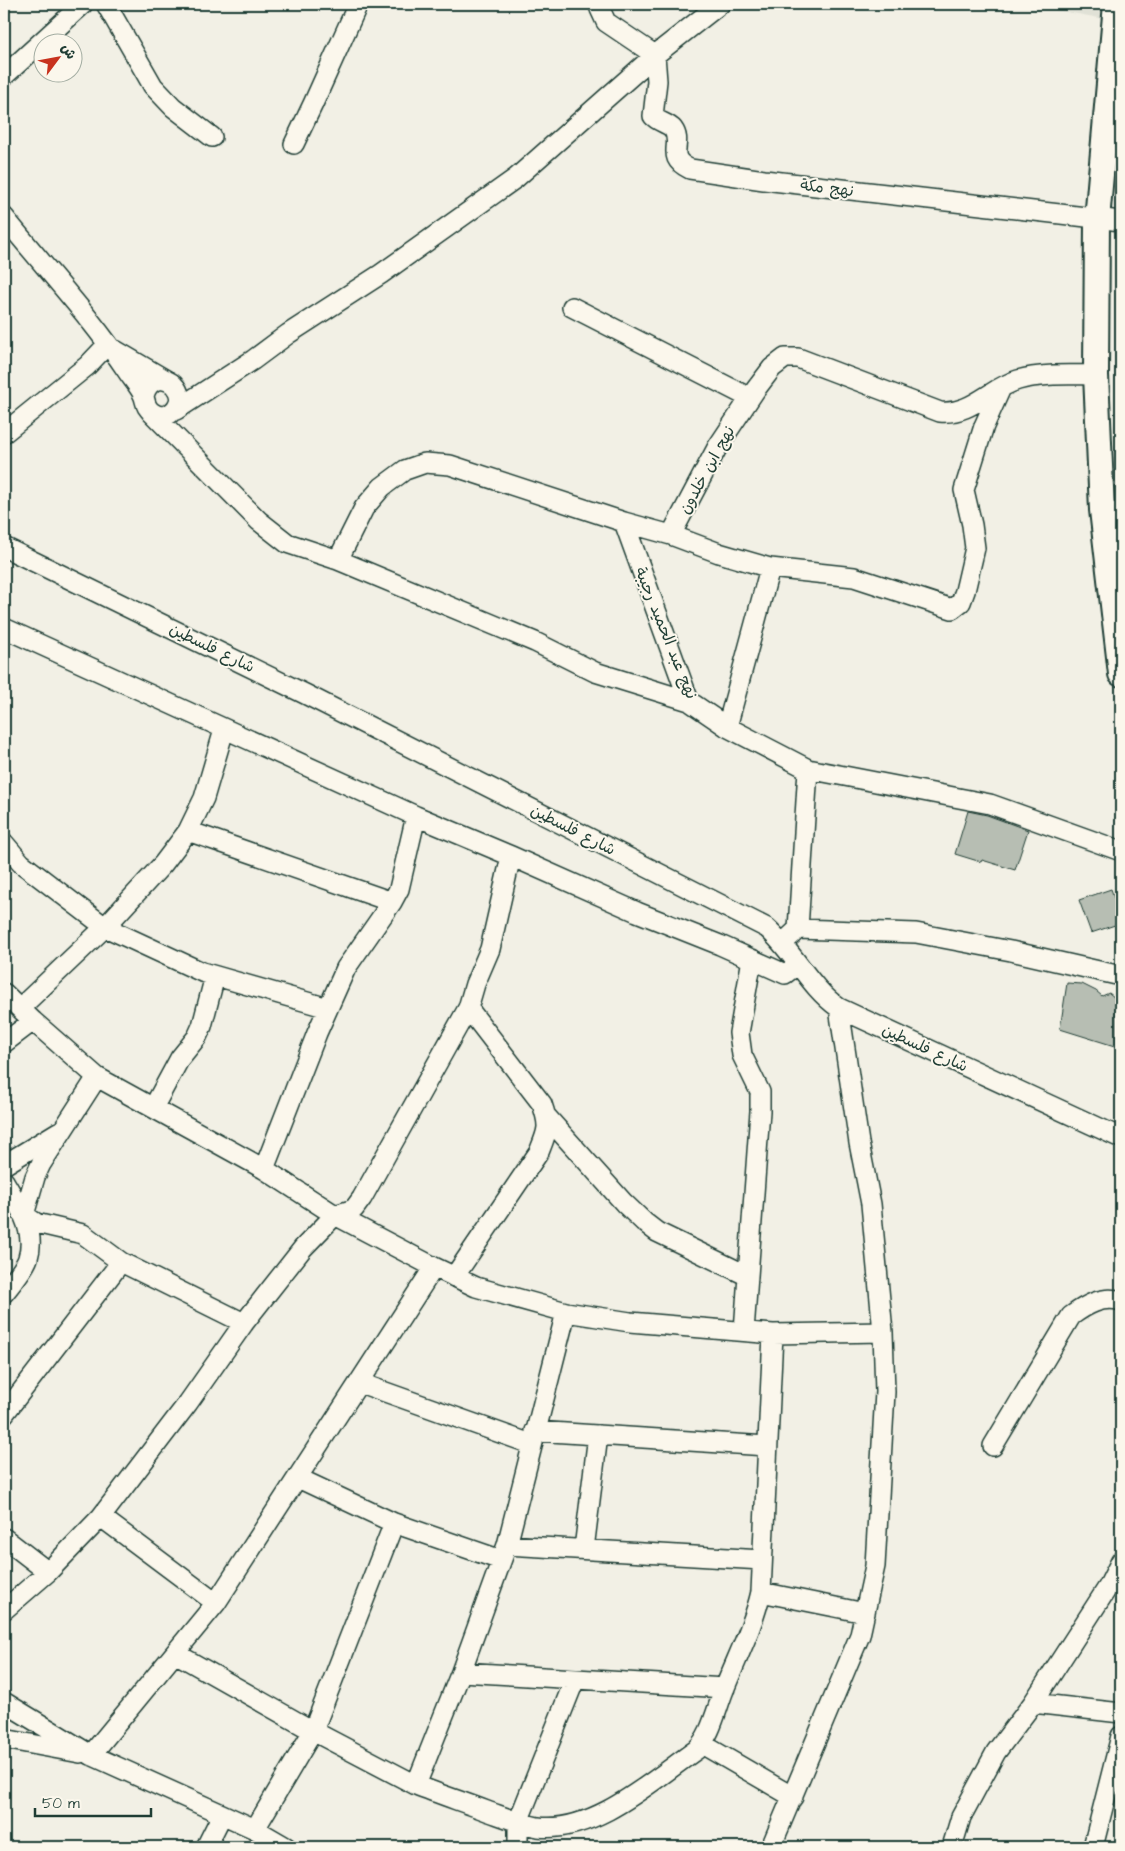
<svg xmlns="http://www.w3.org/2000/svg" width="1125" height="1851" viewBox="0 0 1125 1851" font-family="'Architects Daughter','Playpen Sans Arabic',sans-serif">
	<rect width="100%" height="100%" fill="#f2f0e5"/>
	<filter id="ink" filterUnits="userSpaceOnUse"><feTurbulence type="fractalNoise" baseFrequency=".02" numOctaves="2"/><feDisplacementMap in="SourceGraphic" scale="10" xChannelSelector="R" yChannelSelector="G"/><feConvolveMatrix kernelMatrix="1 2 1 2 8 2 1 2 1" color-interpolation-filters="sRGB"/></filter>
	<g filter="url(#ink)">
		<!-- built -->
		<path fill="#e0e1d6" d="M1024,4H1121V22Z"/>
		<!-- building -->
		<path fill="#b7beb3" stroke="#1f3d34" d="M968,811L987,815L1028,830L1015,870L982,860L981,862L955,854Z
			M1111,889L1121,917V923L1091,933L1079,900Z
			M1067,983L1082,984L1096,991L1102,996L1109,993L1121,1003V1048L1060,1029Z"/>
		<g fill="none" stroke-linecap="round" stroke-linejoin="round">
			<defs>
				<path id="minor" d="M106,4L153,86L173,107L212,137
					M602,4L600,9L606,22L655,55
					M655,55L657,81L653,116C658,122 668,123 673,129C684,144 664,157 690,169L764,180L1121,221
					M4,76L83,4
					M294,144L313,104L358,4
					M4,217C45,268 91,317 127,371C132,379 141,388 144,397C146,404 146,408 153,413C165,421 178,411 180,398C176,375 149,373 144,396
					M572,307L750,398
					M115,350L166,380
					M176,410L253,360L288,334L381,274L516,178L655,55L720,4
					M151,412L259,521L287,543L338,560L535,642L595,672L689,701
					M4,433L87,366L108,344
					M1102,510L1121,514
					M624,522L689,701L727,727L808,769
					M671,535L719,553L770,568L854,577L952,609L961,602L965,591L975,548L972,525L964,490L984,426L1001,388
					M4,547L305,694L767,928C794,952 809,987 839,1008L1121,1138
					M338,560L364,508L382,487L405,470L425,463L450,465L624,522L671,535L718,446L756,389L772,368L785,358H798L940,412C971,415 990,388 1018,380C1043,373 1070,375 1096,375
					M4,628L416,816L511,856L637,912L720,945L785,974L798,964
					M727,727L770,568
					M188,831L392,902
					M4,843L21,863L105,927L202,972L328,1008
					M798,929L916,933L1011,951L1121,976
					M783,943L798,929L808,769L990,804L1121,851
					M4,993L33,1021L97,1077L264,1169L335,1215L434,1267L476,1287L566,1312L630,1322L773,1334L883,1332
					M20,1008L105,927L163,864L188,831L204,798L224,730
					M4,1043L33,1021
					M153,1108L180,1058L197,1037L202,1026L215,976
					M547,1117L624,1203L644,1222L657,1232L748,1276
					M4,1165L58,1132
					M264,1169L317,1033L346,968L392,902L399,889L416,816
					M4,1181C17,1204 37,1229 28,1258C25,1268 11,1284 4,1293
					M24,1215L36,1223L83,1234L121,1262L244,1323
					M24,1215L35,1177L41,1164L97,1077
					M454,1277L539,1152C548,1130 550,1127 542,1104L468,1008
					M566,1312L507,1545L461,1672L416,1785C439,1794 463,1802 487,1811C504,1817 521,1824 538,1827C594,1834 653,1780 696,1750C711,1736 716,1710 724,1690C737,1657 753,1627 761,1592L773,1334
					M744,1331L760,1111V1092L742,1055L739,1033L752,959
					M360,1383L531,1444
					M4,1414L121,1262
					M535,1431L767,1446
					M993,1446L1071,1316C1086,1305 1103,1295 1121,1301
					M298,1478L394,1523L501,1560
					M101,1517L216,1603
					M4,1538L48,1572
					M507,1545L762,1560
					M584,1549L598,1435
					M761,1592L865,1613
					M4,1610L48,1572L101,1517L188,1403L244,1323L303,1248L335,1215L354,1209L362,1198L468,1008L475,984L490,949L511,856
					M175,1653L313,1731L416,1785
					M461,1672L725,1688
					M4,1702L91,1755L255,1829L286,1847
					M1033,1703L1121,1713
					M4,1739L80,1753
					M702,1744L793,1797
					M91,1755L216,1603L434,1267
					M255,1829L313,1731L394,1523
					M206,1847L222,1815
					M518,1847V1822L575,1679
					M771,1847L860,1635L875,1566L885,1392L883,1332L871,1204L859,1143L839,1008
					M952,1847L961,1817L996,1752L1033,1703L1108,1587L1121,1561
					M1093,1847L1121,1736"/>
				<path id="major" d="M1116,4L1097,220L1096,375L1102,510L1121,674"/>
			</defs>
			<!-- minor casing -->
			<use href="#minor" stroke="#1f3d34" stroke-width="22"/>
			<!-- major casing -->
			<use href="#major" stroke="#1f3d34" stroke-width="28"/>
			<!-- minor -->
			<use href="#minor" stroke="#fbf7ec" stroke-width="19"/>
			<!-- major -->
			<use href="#major" stroke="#fbf7ec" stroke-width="24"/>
		</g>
	</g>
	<g text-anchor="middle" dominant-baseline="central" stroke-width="4" stroke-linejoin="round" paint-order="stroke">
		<!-- street labels -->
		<g font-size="16" fill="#1f3d34" stroke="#fbf7ec">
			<text transform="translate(827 188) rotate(7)">نهج مكة</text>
			<text transform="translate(707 470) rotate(-61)">نهج ابن خلدون</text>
			<text transform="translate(666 633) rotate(68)">نهج عبد الحميد رجيبة</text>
			<text transform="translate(212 648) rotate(26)">شارع فلسطين</text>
			<text transform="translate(573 830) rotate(27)">شارع فلسطين</text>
			<text transform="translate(925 1048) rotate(25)">شارع فلسطين</text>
		</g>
	</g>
	<!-- margin -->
	<rect width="1125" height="1851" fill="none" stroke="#fbf7ec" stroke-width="20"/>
	<rect x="10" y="10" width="1105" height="1831" fill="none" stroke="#1f3d34" stroke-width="2" filter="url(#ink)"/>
	<!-- north arrow -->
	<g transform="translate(58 58) rotate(58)"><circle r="24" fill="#fbf7ec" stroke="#a3ada2"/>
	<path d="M0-4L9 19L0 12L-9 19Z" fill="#c8321e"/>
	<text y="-8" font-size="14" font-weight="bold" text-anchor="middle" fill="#1f3d34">ش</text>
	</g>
	<!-- scale -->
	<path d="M35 1808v8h116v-8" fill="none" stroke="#1f3d34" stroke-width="2.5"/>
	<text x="42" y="1808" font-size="15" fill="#1f3d34" stroke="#fbf7ec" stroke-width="4" paint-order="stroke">50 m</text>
</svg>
